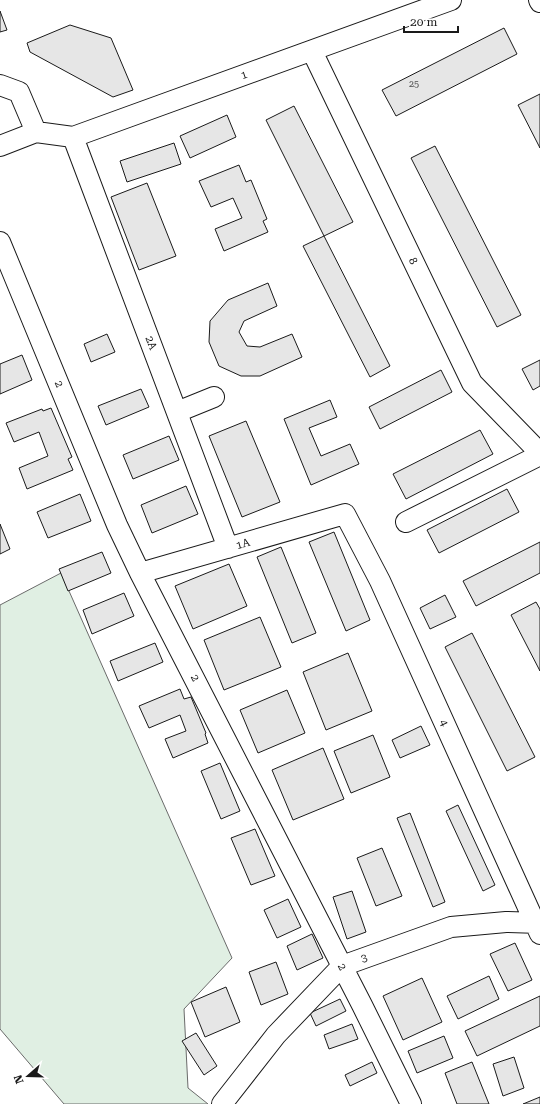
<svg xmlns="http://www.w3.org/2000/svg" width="540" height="1104" viewBox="0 0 540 1104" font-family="'Roboto Serif',serif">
	<rect width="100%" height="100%" fill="#fff"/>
	<!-- green -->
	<path fill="#e0efe3" stroke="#6a6a6a" d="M61,573L232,958L184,1009L188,1088L208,1104H64L0,1029V605Z"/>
	<!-- building -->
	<path fill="#e6e6e6" stroke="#1a1a1a" d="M0,11L7,30L0,32Z
		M70,25L111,38L133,90L113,97L30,52L27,43Z
		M504,28L517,54L396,116L382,90Z
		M540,94V148L518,105Z
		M294,106L353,222L324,236L266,120Z
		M227,115L236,137L190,158L180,136Z
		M174,143L181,164L127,182L120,161Z
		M435,146L521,315L497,327L411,158Z
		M239,165L246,182L251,180L267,219L263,221L268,232L224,251L215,229L242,218L233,198L211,207L199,181Z
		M147,183L176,256L139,270L111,197Z
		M324,236L390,366L370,377L303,246Z
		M268,283L277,306L244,321L239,332L247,346L260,347L292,334L302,357L260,376H241L219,366L209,342L210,321L228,300Z
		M107,334L115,352L91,362L84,344Z
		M22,355L32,380L0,394V364Z
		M540,360V386L533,390L522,369Z
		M441,370L452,392L380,429L369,407Z
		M141,389L149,407L106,425L98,406Z
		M330,400L337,417L309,428L321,456L350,444L359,464L311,485L284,419Z
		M51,408L72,457L68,459L73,470L27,489L19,468L48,456L39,432L14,442L6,423L42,409L43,411Z
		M246,421L280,502L242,517L209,436Z
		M480,430L493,454L406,499L393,474Z
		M169,436L179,460L133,479L123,455Z
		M186,486L198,514L152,533L141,505Z
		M507,489L519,512L439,553L427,530Z
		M80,494L91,521L48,538L37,512Z
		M0,524L10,549L0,554Z
		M334,532L370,620L346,631L309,542Z
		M540,542V573L476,606L463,581Z
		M281,547L316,633L292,643L257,557Z
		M102,552L111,573L68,591L59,569Z
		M229,564L247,606L193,629L175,586Z
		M124,593L134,616L92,634L83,610Z
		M445,595L456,617L430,629L420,608Z
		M536,602L540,609V671L511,615Z
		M260,617L281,667L224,690L204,640Z
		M472,633L535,757L507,771L445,647Z
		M155,643L163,662L118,681L110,661Z
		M348,653L372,711L326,730L303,672Z
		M180,689L184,699L191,697L206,733L205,734L208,743L173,758L165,739L186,731L180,715L149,728L139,706Z
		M287,690L305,733L258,753L240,710Z
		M421,726L430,745L400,758L392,740Z
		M373,735L390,777L351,793L334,751Z
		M323,748L344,799L293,820L272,770Z
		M220,763L240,811L221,819L201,771Z
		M458,805L495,885L483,891L446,811Z
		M410,813L445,902L433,907L397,818Z
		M255,829L275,876L251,885L231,838Z
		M382,848L402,896L376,906L357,858Z
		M352,891L366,932L347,939L333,897Z
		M288,899L301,927L277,938L264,910Z
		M312,934L323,958L297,970L287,946Z
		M515,943L532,980L508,991L490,954Z
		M276,962L288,994L261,1005L249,972Z
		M489,976L499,999L458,1019L447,996Z
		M422,978L442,1022L403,1040L383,996Z
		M226,987L240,1022L205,1037L191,1002Z
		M540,996V1026L477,1056L465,1031Z
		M340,999L346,1011L316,1026L310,1013Z
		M352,1024L358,1039L329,1049L324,1035Z
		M196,1033L217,1066L204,1075L182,1041Z
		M444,1036L453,1058L417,1073L408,1051Z
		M514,1057L524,1088L503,1096L493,1064Z
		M372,1062L377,1073L350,1086L345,1075Z
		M472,1062L489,1104H457L445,1073Z
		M540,1097V1104H523Z"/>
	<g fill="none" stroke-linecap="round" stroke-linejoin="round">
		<defs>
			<path id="minor" d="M539,0L540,2
				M312,51L472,383L540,453
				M0,85L19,92L36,132
				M73,137L228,548
				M0,146L36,132L73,137L451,0
				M0,242L117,525L140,573L362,1005L411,1104
				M177,412L214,397
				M406,522L540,455
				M140,573L345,514L380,581L540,934
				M222,1104L276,1035L342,966L451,927L506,922L540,923"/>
		</defs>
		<!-- minor casing -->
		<use href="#minor" stroke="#1a1a1a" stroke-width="22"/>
		<!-- minor -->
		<use href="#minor" stroke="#fff" stroke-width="20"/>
	</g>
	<g text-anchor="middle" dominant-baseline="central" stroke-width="3" stroke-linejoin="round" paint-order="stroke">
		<!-- number labels -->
		<g font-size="9" fill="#4d4d4d">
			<text x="414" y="84">25</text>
		</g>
		<!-- street labels -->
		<g font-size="11" fill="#1a1a1a" stroke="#fff">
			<text transform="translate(244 75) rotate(-19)">1</text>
			<text transform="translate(413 261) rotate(64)">8</text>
			<text transform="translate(151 343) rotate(69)">2A</text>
			<text transform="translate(59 384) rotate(67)">2</text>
			<text transform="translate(243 544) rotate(-16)">1A</text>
			<text transform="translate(195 678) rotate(63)">2</text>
			<text transform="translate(444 723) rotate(66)">4</text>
			<text transform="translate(364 958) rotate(-19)">3</text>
			<text transform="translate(342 967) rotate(63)">2</text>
		</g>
	</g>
	<!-- north arrow -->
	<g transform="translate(28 1076) rotate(250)" stroke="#ffffff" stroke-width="3" paint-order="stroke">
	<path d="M0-3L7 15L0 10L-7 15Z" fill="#1a1a1a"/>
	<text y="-6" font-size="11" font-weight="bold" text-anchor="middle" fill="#1a1a1a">N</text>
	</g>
	<!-- scale -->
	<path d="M404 26v6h54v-6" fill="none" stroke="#1a1a1a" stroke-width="2"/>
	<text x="410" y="26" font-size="12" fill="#1a1a1a" stroke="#ffffff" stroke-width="3" paint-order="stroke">20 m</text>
</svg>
